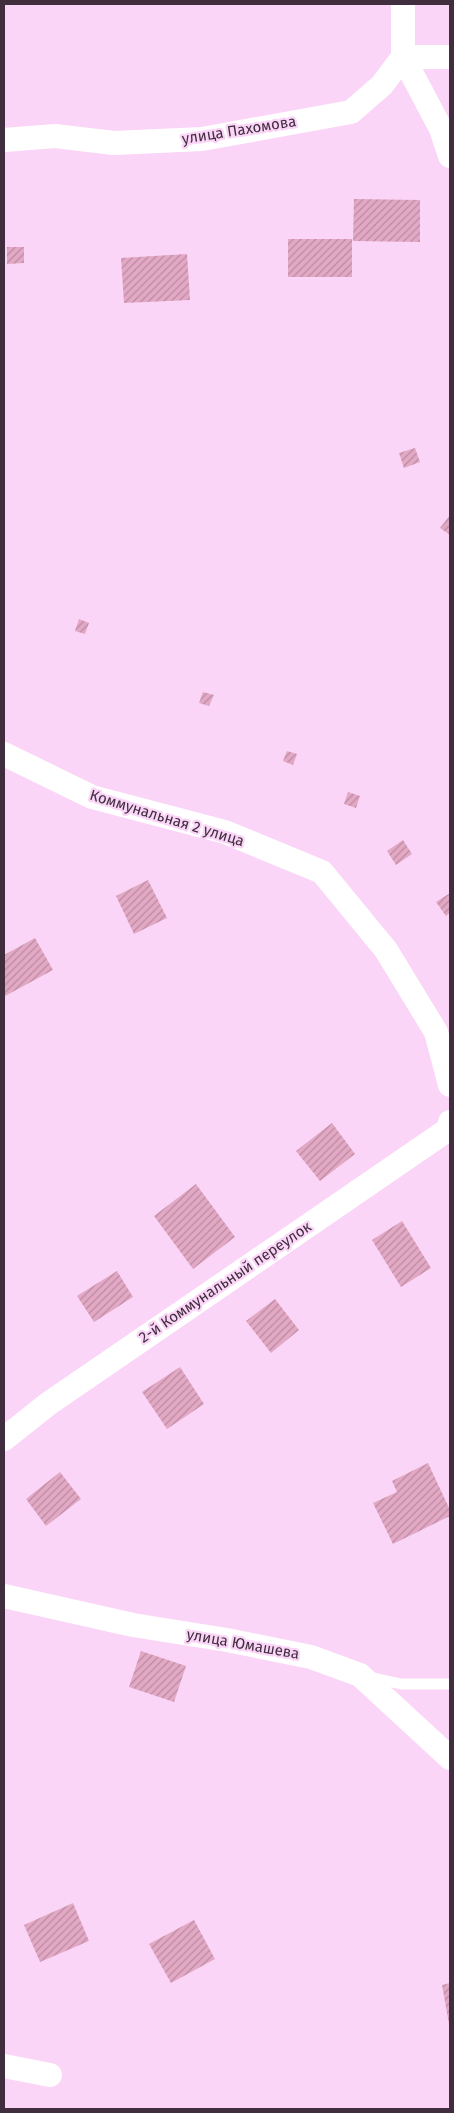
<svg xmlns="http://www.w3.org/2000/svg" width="454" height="2113" viewBox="0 0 454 2113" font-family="'Fira Sans',sans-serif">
	<defs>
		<pattern id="building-hatch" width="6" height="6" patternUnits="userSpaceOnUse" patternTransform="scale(1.25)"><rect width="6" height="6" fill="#e3a9c4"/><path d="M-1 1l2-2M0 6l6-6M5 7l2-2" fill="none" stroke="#b98aa1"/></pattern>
	</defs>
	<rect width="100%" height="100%" fill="#fbd5f7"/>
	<!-- building -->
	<path fill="url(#building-hatch)" d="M354,199L420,200V242L353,241Z
		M288,239H352V277H288Z
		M7,247H24V263L7,264Z
		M187,254L190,300L124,303L121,258Z
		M415,448L420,462L404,468L399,453Z
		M450,515V535L440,528Z
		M79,619L89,623L85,634L75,631Z
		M203,692L214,695L209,706L199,703Z
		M287,751L297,754L293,765L283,761Z
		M348,792L360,796L356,808L344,804Z
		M403,840L412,854L396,865L387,851Z
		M148,880L167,918L134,934L116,896Z
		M450,893V913L446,916L436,902Z
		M35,938L53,970L5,996L4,955Z
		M332,1123L355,1154L320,1181L296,1151Z
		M196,1184L235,1237L193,1269L154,1216Z
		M402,1221L431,1268L401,1287L372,1240Z
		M117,1271L133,1297L94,1322L77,1296Z
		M275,1299L299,1330L271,1353L246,1321Z
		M180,1367L204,1404L167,1429L142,1392Z
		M428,1463L450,1510V1516L393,1544L373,1503L397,1492L392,1481Z
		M60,1472L81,1499L46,1526L26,1499Z
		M141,1651L186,1666L174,1702L129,1687Z
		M73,1903L89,1941L40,1962L24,1925Z
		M194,1920L215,1959L171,1983L149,1944Z
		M450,1983V2024H449L442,1985Z"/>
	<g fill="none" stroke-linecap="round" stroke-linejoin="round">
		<!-- lane -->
		<path stroke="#fff" stroke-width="11" d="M369,1677L401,1684H450"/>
		<!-- street -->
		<path stroke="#fff" stroke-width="24" d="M403,4V57L441,129L450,156
			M4,140L55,136L114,143L202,139L351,112L382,85L403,57H450
			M4,754L92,797L225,832L322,872L386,950L436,1032L450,1085
			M4,1439L48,1404L449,1129L450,1122
			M4,1596L133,1625L227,1640L311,1657L360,1675L450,1758
			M4,2066L50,2075"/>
	</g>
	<g text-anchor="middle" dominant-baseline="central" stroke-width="4.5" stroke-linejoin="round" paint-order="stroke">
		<!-- street labels -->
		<g font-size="15" fill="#402e3e" stroke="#fbd5f7">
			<text transform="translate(239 130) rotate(-9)">улица Пахомова</text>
			<text transform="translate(167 818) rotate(17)">Коммунальная 2 улица</text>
			<text transform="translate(225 1282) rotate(-34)">2-й Коммунальный переулок</text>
			<text transform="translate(243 1644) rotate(10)">улица Юмашева</text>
		</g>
	</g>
	<!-- border -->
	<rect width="454" height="2113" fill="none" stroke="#402e3e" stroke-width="10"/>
</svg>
